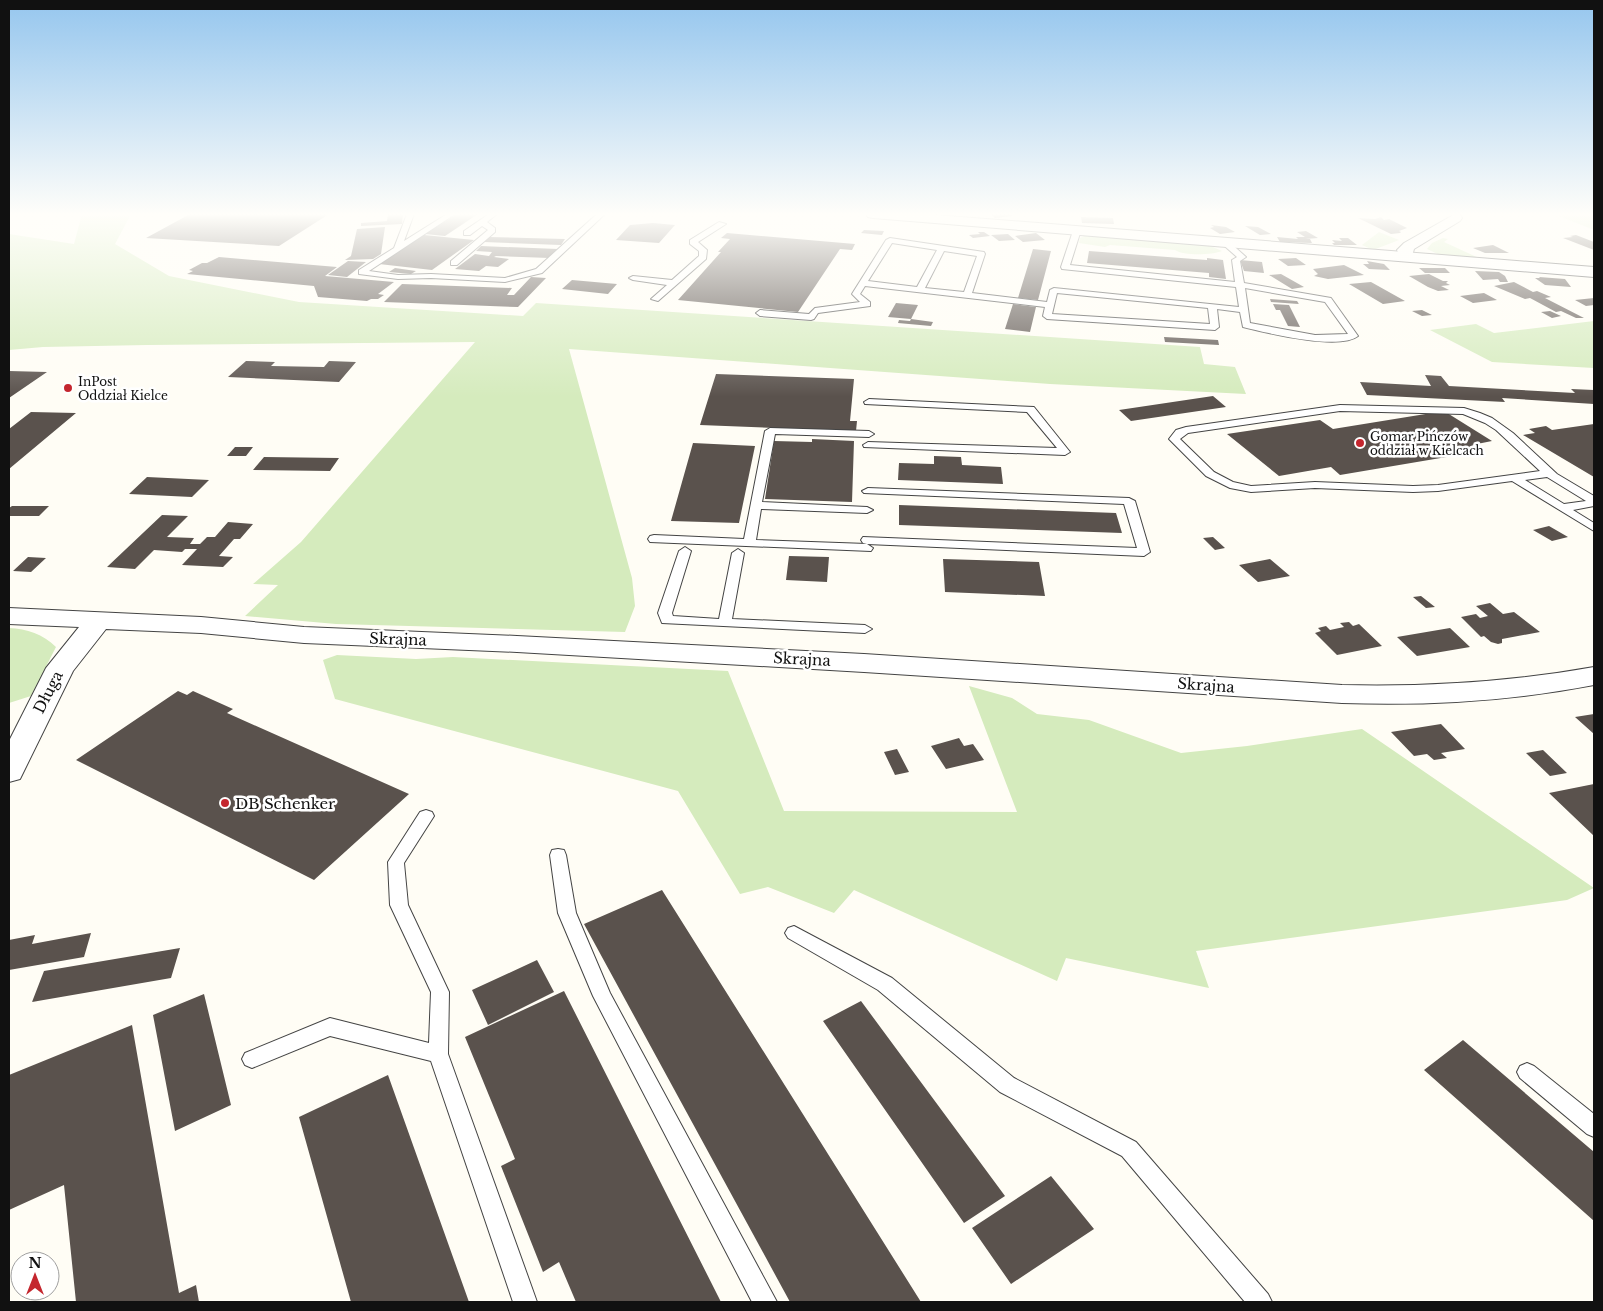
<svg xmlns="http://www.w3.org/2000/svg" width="1603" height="1311" viewBox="0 0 1603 1311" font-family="'Libre Baskerville',serif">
	<rect width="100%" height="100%" fill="#fffdf5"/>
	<!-- green -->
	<path fill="#d5ebbd" d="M82,214H131L115,244L169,276L299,302L523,316L536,303L1200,347L1204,364L1235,367L1246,394L1050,384L569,349L632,578L635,606L625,632L336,624L245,616L278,585L253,584L301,542L475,342L147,345L43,347L9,350V234L74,244Z
		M1554,214H1594V230Z
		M1379,232L1399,240L1373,250L1362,245Z
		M1086,235L1206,244L1222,251C1212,255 1184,256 1175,250L1110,245L1105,247L1079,243L1080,238Z
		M1443,238L1448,239L1444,242L1481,259L1442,256L1427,249L1432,243Z
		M1594,321V368L1492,362L1430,330L1476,324L1494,333Z
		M9,628C27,629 43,634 56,647L31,696L9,703Z
		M337,655L416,659L453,657L728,671L784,811L1017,812L969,686L1012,698L1037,714L1089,720L1181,753L1247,746L1362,729L1594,888L1567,900L1196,951L1209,988L1066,958L1057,981L854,890L834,913L768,887L740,894L678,791L335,699L323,660Z"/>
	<!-- building -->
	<path fill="#5a524d" d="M190,214H329L279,246L146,238Z
		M388,214H403L402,224L361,226V223L387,221Z
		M457,214H478L445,236L425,234Z
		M990,214H1010L1012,216L995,218Z
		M1081,217L1113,218L1114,224L1082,223Z
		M1381,217L1384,220L1389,219L1407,228L1399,231L1401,232L1400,233L1391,234L1358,218L1375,219Z
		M653,223L675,225L659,243L616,240L630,225Z
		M1211,225L1226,227L1235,232L1220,234L1210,228L1214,227Z
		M1245,226L1258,227L1271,234L1260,235Z
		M385,227L381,254L373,259L345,260L351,256L357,229Z
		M864,230L884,231L882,235L861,233Z
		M1306,231L1318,238L1305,239H1310L1312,243L1280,242L1277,237L1298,239L1296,237H1305L1297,232Z
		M978,232H984L990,236L973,238L969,235L980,234Z
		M727,233L855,244L852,250L840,249L798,312L678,300L721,252H718L730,239L721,238Z
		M1036,233L1045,240L1023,242L1015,236Z
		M1008,234L1015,240L999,241L991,235Z
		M424,235L474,240L432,270L379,264Z
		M1576,235L1594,242V250L1563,238L1573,237L1570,236Z
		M489,237L565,239L561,245L484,242Z
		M1339,238H1348L1357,245H1334L1332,243H1335L1332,240L1342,241Z
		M1493,245L1509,253H1485L1473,248Z
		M481,246L558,249L550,258L496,256L494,257L509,259L498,267L486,266L479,271L455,269L475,254L489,256L492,252L476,251Z
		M1033,249L1051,251L1038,300L1018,298Z
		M1089,251L1207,260V258L1223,260L1226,279L1209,277V273L1087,263Z
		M219,257L337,267L325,276L394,282L378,294L384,295L378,299H371L367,301L318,297L314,286L187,274L193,271L189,270L202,263H207Z
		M1296,258L1306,265L1288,266L1278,259Z
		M1240,260L1262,262L1264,273L1244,271Z
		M348,261L366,262L347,277L328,275Z
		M1367,261L1384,264L1390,270L1369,269L1363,264H1369Z
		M1344,265L1364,275L1328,279L1314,276L1318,274L1313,269Z
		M395,268L416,271L411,274L389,272Z
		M1419,268H1445L1450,273H1425Z
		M1475,271L1499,272L1505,276L1508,282H1500L1498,279L1483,280Z
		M1281,274L1304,287L1292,289L1269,275Z
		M1429,274L1443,281H1448L1446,283L1450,285L1441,286L1449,290L1438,291L1428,287L1409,276Z
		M531,277L546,278L518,307L384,302L402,284L512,288L507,295H514Z
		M1539,277L1565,279L1571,287L1545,285L1535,278H1540Z
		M572,280L617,284L608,294L562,289Z
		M1371,282L1405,301L1383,304L1349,284Z
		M1514,282L1533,292L1537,291L1551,297L1545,298L1584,318H1576L1561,311L1556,312L1530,298L1525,299L1494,286Z
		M1484,293L1497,300L1473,303L1460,296Z
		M1594,298V305L1586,306L1575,300Z
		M1270,299L1297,301L1299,304L1271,302Z
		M896,303L918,305L911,319L933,322L931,326L898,323L899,320L910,321L911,319L888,317Z
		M1013,304L1036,307L1030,332L1005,329Z
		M1273,304L1289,305L1300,327L1288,326L1280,310H1276Z
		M1422,310L1432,315L1422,316L1412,311Z
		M1550,311L1561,316L1552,318L1541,312Z
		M1164,337L1218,340L1219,345L1165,342Z
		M246,361L275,362L271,366L324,367L329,361L356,362L339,382L228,377Z
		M9,371L47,372L9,398Z
		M716,374L854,379L850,421H857L856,431L700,425Z
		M1425,375L1441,376L1449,386L1575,393L1571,389L1594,390V404L1502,398L1505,402L1367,395L1360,382L1431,386Z
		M1213,396L1226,407L1131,421L1119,410Z
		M1444,411L1492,441L1472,445L1482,451L1340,475L1331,467L1279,476L1227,434L1320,420L1333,429Z
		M31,412L76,413L9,469V429Z
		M1594,424V477L1523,435L1535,433L1529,429L1546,426L1552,430Z
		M812,439L854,441L852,502L765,499L774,441L812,442Z
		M693,443L755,446L739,523L671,521Z
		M235,447H253L246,456H227Z
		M934,456L961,457L962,465L1001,467L1003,484L898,480L899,463L934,464Z
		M264,457L339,458L330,471L253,470Z
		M147,477L209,480L192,497L129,494Z
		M899,505L1116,513L1122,533L899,525Z
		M12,506H49L39,516H9V508Z
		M162,515L188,516L167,537L194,538L190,544H200L207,537H215L228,522L253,524L240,539H234L219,556L233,557L223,567L182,565L197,549H185L182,552L154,550L135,569L107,567Z
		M1549,526L1568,537L1552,541L1533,530Z
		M1213,537L1225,548L1215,550L1203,538Z
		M789,556L829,557L827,582L786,580Z
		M28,557L46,558L31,572L13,571Z
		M943,559L1039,562L1045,596L945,592Z
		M1270,559L1290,576L1258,582L1239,565Z
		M1421,596L1435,607L1426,608L1413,597Z
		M1490,603L1503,614L1514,612L1540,632L1502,639V643L1498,644L1491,642L1484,636L1481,637L1461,617L1476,614L1480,618L1488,616L1476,606Z
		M1349,622L1353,626L1359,624L1382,646L1337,655L1315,633L1321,631L1318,628L1326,626L1330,630L1344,627L1340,623Z
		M1450,628L1470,647L1417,656L1397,637Z
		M178,691L187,695L193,691L233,709L227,713L409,794L314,880L76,760Z
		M1594,714V734L1575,717Z
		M1441,724L1465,749L1441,753L1447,758L1434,760L1427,754L1414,756L1391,732Z
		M959,738L964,746L973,744L984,760L946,769L931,746Z
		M897,749L909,772L895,775L884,752Z
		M1543,750L1567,773L1550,776L1526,753Z
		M1594,784V836L1549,793Z
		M662,890L921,1302H790L584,924Z
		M91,933L84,957L9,970V940L35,935L32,944Z
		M180,948L171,978L32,1002L44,971Z
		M537,960L554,992L488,1025L472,990Z
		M564,991L721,1302H576L559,1262L543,1272L501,1166L515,1159L465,1037Z
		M204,994L231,1105L175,1131L153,1015Z
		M861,1001L1005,1196L964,1223L823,1021Z
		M132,1025L179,1293L196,1285L199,1302H76L64,1185L9,1210V1075Z
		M1463,1040L1594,1152V1221L1424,1070Z
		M388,1075L469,1302H351L299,1117Z
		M1051,1176L1094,1229L1011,1284L972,1228Z"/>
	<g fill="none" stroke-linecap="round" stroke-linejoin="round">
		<defs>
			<path id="service" d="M407,214H414L404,241L447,214H455L369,271L398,275L431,274L505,278L536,269L597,214H605L542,273L505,282L431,278L398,279L359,274V270L394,248Z
				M489,214H497L487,222L495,228V232L457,265H451V261L488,230L482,226L470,235H464V231Z
				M719,222L726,224L698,242L707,250L706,259L658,301L651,299L667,285L633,280L629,278L633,276L672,280L699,256V251L690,244V240Z
				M1074,228L1081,230L1070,265L1235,282L1232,260L1237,257L1220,242L1227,240L1246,257L1240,261L1244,283L1331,298L1358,336C1339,351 1267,333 1243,327L1240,312L1217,309L1219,327L1215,330L1047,319L1043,316L1045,307L865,286L860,294L870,302V306L818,313L814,319L811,320L760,316L756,313L760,310L809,314L815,308L860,302L852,294L886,240L890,238L984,252L985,254L972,293L1047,302L1050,290L1054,288L1239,307L1236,287L1062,269L1061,267ZM892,243L937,250L917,287L868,281ZM944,251L977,256L964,292L925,288ZM1245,288L1325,302L1348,334L1315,335L1250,323ZM1057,293L1208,308L1210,324L1052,314Z
				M869,399L1034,407L1070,452L1065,455L864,447L863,445L868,442L1057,448L1027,412L865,404L864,402Z
				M1340,405L1464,408L1480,413L1492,418L1513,433L1557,474L1594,496V506L1573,510L1594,523V531L1512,481L1438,491L1413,492L1315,488L1251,492L1230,488L1206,476L1169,439L1176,430L1186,427ZM1340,411L1463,414L1485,423L1496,430L1540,471L1438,485L1413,486L1315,482L1251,486L1233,482L1214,472L1180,439L1188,433ZM1547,477L1586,501L1564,504L1525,480Z
				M770,428L869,431L874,434L869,437L775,434L762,502L867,507L873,510L867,513L761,509L756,540L867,544L873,548L871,551L650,542L648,539L650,536L654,535L744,539L765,431Z
				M868,488L1129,498L1135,501L1150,552L1144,556L867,544L863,543L861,540L863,537L1137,548L1124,504L864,493L862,491Z
				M685,547L691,551L672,613L673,616L719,619L732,553L738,549L744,553L732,619L865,625L872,629L865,633L662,623L658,613L679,551Z
				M426,810L432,812L434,816L404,863L408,905L449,992L448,1054L537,1302H513L431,1061L330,1036L252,1068L245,1065L242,1059L245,1053L330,1018L429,1043L431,992L390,905L388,862L420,812Z
				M558,849L564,850L566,855L576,913L610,993L777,1302H752L593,996L558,913L550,855L552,850Z
				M794,926L892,978L1014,1078L1136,1142L1268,1294L1272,1302H1245L1122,1156L1000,1092L878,990L788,938L785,933L788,928Z
				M1527,1063L1534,1066L1594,1114V1137L1587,1134L1520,1078L1517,1072L1520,1066Z"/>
			<path id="minor" d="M1455,214L1460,215L1462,218L1460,221L1414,249L1411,260H1401L1397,250L1404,243Z
				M9,608L201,617L304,627L517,636L864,654L1342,685C1427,687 1510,682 1594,667V685C1511,701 1427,706 1342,703L864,672L517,652L304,643L201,633L106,629L73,671L20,779L9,782V741L46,668L79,627L9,624Z"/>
			<path id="tertiary" d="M866,214H923L1594,267V277L873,218L868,217Z"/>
		</defs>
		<!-- service casing -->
		<use href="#service" stroke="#444" stroke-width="2"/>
		<!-- minor casing -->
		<use href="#minor" stroke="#444" stroke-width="2"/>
		<!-- tertiary casing -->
		<use href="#tertiary" stroke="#444" stroke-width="2"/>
		<!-- service -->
		<use href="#service" fill="#fff" fill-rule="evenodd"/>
		<!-- minor -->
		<use href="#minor" fill="#fff" fill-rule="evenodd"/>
		<!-- tertiary -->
		<use href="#tertiary" fill="#fff" fill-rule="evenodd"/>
	</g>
	<!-- sky -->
	<linearGradient id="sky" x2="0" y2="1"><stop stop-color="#95c6ee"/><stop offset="0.54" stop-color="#fffefa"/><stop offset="1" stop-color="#fffefa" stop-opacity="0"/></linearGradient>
	<rect width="1603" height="397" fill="url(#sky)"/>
	<!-- markers -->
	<g fill="#c4262e" stroke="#fff" stroke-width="2">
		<circle cx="68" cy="388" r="5"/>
		<circle cx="1360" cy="443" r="5"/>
		<circle cx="225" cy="803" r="5"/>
	</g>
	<g text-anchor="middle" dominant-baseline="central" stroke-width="5" stroke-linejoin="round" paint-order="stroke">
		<!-- far-poi labels -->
		<g font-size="12" fill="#111" stroke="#fff" text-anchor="start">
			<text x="78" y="381">InPost<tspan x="78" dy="14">Oddział Kielce</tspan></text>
			<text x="1370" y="436">Gomar Pińczów<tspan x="1370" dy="14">oddział w Kielcach</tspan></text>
		</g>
		<!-- street labels -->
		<g font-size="15" fill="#111" stroke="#fff">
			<text transform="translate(398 639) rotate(2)">Skrajna</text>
			<text transform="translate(802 659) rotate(3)">Skrajna</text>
			<text transform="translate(1206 685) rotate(4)">Skrajna</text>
			<text transform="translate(48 692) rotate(-63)">Długa</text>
		</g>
		<!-- poi labels -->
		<g font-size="15" fill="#111" stroke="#fff" text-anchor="start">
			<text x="235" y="803">DB Schenker</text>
		</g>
	</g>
	<!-- border -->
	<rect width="1603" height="1311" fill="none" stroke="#111111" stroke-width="20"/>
	<!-- north arrow -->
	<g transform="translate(35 1276)"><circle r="24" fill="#ffffff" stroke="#a0a0a0"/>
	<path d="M0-4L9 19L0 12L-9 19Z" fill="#c4262e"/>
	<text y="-8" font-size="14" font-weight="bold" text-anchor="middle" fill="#111111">N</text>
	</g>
</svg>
